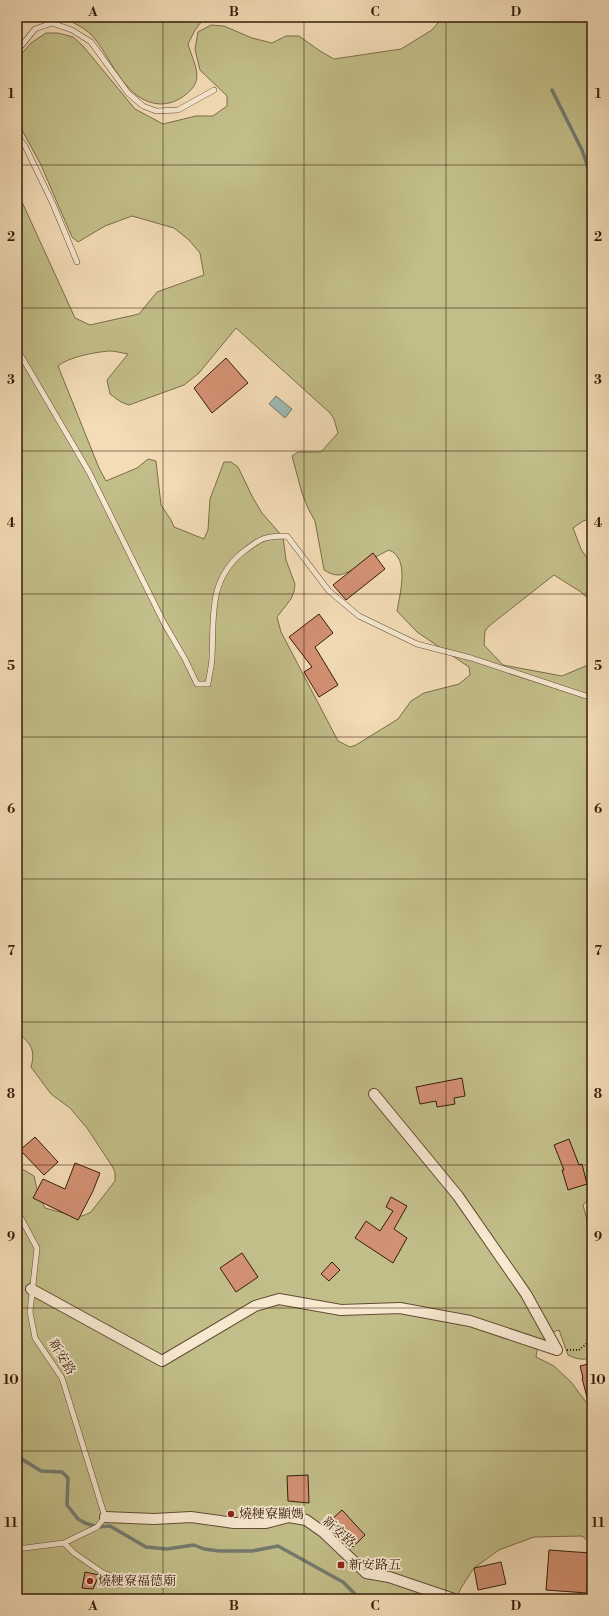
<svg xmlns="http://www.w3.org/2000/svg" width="609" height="1616" viewBox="0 0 609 1616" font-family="'Libre Bodoni','Noto Serif TC',serif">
	<rect width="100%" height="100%" fill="#f3dcb6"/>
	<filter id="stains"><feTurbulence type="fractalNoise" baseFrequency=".005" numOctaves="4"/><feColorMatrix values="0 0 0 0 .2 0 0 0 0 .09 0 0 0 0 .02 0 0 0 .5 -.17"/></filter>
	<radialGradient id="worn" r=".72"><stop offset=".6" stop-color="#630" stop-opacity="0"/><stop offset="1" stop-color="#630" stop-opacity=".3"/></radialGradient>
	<!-- green -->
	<path fill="#c2be89" stroke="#7c6d49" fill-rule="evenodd" d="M63,17H205L195,30L188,44C194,65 206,80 185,95C178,101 169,104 160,104C126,102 113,62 95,39C88,29 73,23 63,17Z
		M263,17H307C291,21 278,25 263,17Z
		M443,17H592V518L583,521L573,528L581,549L592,566V602L581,592L554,575L489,626L485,631L484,645L503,665L562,676L588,665L592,659V1196L583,1205L589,1227L592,1232V1357C584,1361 576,1359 568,1355L559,1330L550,1333L537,1350L536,1357L554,1366L571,1382L592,1410V1599H589L587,1593L590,1543L582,1536L534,1537L499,1550L474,1568L461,1588L456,1599H17V1166L34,1176L38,1194L45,1208L78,1217L85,1215L91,1212L115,1181V1172L112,1166L87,1128L70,1108L51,1094L31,1067C36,1049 30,1043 17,1032V191L75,318L90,325L139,314L157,292L204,275L200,253L189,240L174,228L132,216L105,226L78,242L72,237L41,165L22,130L17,126V59L31,43L46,33H58L73,37L83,46L135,109L163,124L196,116H213L227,106V96L200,70L195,49L198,32L211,25L224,26L252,38L272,43L286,36H299L320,51L334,59L401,49L432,30ZM236,328L330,413L334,419L338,433L321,452H298L292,456L302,493L308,508L315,521L324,570C329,573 333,575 339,575C348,574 378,555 389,550C410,558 400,593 397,611L417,632L469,667L470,675L459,684L424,693L411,701L398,719L356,745L350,747L338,741L281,632L277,617L291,599L294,592L295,584L286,560L283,537L262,513L253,498L238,467L231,462H224L210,499L208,530L204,539L174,527L171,520L161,505L156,461L148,459L137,468L106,481L99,468L58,366C68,357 96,352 109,351C115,351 122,353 128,354L107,380L110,394L121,402L129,405L184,385L199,373Z"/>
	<!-- water -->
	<path fill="#9dbab4" stroke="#747b70" d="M276,396L292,409L285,418L269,404Z"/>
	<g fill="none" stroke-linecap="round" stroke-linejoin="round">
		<!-- stream -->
		<path stroke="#747b70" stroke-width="3.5" d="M552,90L582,150L592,179
			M17,1456L41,1471L62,1472L68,1478L67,1505L78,1519L85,1523L97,1527L110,1526L146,1547L167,1549L194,1545L204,1549L219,1551H252L278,1546L343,1582L360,1599"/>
	</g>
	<!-- building -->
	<path fill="#d39173" stroke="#361c09" d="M226,358L248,383L212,413L194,388Z
		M373,553L385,569L346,600L333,585Z
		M319,614L333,633L315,647L338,685L319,697L304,672L312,667L289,637Z
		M462,1078L465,1096L454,1098L455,1104L437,1107L436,1101L420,1104L416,1087Z
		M35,1137L58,1162L44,1175L20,1150Z
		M569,1139L579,1165L582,1164L587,1184L568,1190L562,1170H564L554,1145Z
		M75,1163L100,1173L93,1191L78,1220L33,1198L43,1179L65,1189Z
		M391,1197L407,1206L394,1229L407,1238L393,1263L355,1238L366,1221L380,1231L393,1211L386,1207Z
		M242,1253L258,1277L236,1292L220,1268Z
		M332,1262L340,1270L329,1281L321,1274Z
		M592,1363V1405H589L582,1378H583L580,1366Z
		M308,1475L309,1503L288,1501L287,1476Z
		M342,1510L365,1535L353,1547L329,1522Z
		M549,1550L590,1553L587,1593L546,1590Z
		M501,1562L506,1584L478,1590L474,1568Z
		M85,1572L99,1575L93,1589L82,1588Z"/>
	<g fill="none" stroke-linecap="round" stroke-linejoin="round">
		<defs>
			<path id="lane" d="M17,51L35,29L52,23L72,30L91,42L128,93L143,106L156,111L178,110L214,90
				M17,136L25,146L53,204L77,262
				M17,349L89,472L164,623L185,659L197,684H208C209,675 212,666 212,657C214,617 208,580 243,552C261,538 264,536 287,536L329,591L359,616L417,644L471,658L592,698
				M17,1211L37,1248L30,1312L35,1338L62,1378L105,1517L97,1527L64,1543L17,1549
				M64,1543L74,1553L103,1573L132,1583"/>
			<path id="street" d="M374,1094L458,1196L526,1294L557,1350
				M31,1289L162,1361L255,1306L279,1299L341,1310L400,1308L470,1321L557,1350
				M105,1517L154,1519L191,1517L234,1523H266L289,1517L306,1520L323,1532L366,1573L389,1577L454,1599"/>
		</defs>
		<!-- lane casing -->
		<use href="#lane" stroke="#654c34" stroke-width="6"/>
		<!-- street casing -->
		<use href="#street" stroke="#654c34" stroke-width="12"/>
		<!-- path -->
		<path stroke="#361c09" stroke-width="2" stroke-dasharray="1 2" stroke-linecap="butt" d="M567,1350H579L592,1339"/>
		<!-- lane -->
		<use href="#lane" stroke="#f7e8d0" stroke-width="5"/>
		<!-- street -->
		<use href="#street" stroke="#f7e8d0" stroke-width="10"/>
	</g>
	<!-- grid -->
	<path fill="none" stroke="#361c09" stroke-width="1" stroke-opacity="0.55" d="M163,17V1599M304,17V1599M446,17V1599M17,165H592M17,308H592M17,451H592M17,594H592M17,737H592M17,879H592M17,1022H592M17,1165H592M17,1308H592M17,1451H592"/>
	<!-- markers -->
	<g fill="#8f2418" stroke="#f7e8d0" stroke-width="1.5">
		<circle cx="231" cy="1514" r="4"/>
		<rect x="337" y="1561" width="8" height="8" rx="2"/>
		<circle cx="90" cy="1581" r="4"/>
	</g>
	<g text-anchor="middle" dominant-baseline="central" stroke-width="3.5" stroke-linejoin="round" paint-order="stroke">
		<!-- street labels -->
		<g font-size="13" fill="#361c09" stroke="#f7e8d0">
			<text transform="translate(62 1357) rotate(59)">新安路</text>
			<text transform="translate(339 1532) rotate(41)">新安路</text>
		</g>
		<!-- poi labels -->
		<g font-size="13" fill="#361c09" stroke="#f7e8d0" text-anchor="start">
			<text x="239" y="1514">燒粳寮顯媽</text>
			<text x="349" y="1565">新安路五</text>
			<text x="98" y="1581">燒粳寮福德廟</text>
		</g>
	</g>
	<!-- margin -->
	<rect width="609" height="1616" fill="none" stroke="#f3dcb6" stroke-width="44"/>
	<rect x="22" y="22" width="565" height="1572" fill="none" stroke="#361c09" stroke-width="1.5"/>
	<g font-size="13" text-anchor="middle" font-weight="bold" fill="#361c09">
		<text x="93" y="16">A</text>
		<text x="234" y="16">B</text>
		<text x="375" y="16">C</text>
		<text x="516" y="16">D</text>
		<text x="11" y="98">1</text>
		<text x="598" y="98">1</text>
		<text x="11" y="241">2</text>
		<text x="598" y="241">2</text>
		<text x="11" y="384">3</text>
		<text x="598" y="384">3</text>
		<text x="11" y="527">4</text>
		<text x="598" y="527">4</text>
		<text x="11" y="670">5</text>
		<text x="598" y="670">5</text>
		<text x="11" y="813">6</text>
		<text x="598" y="813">6</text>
		<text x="11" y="955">7</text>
		<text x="598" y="955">7</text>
		<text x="11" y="1098">8</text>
		<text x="598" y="1098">8</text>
		<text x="11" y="1241">9</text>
		<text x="598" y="1241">9</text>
		<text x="11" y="1384">10</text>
		<text x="598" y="1384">10</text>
		<text x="11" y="1527">11</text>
		<text x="598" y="1527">11</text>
		<text x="93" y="1610">A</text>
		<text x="234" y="1610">B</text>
		<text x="375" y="1610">C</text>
		<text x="516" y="1610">D</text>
	</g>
	<rect width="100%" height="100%" filter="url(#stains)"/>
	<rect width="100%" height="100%" fill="url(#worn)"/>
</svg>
